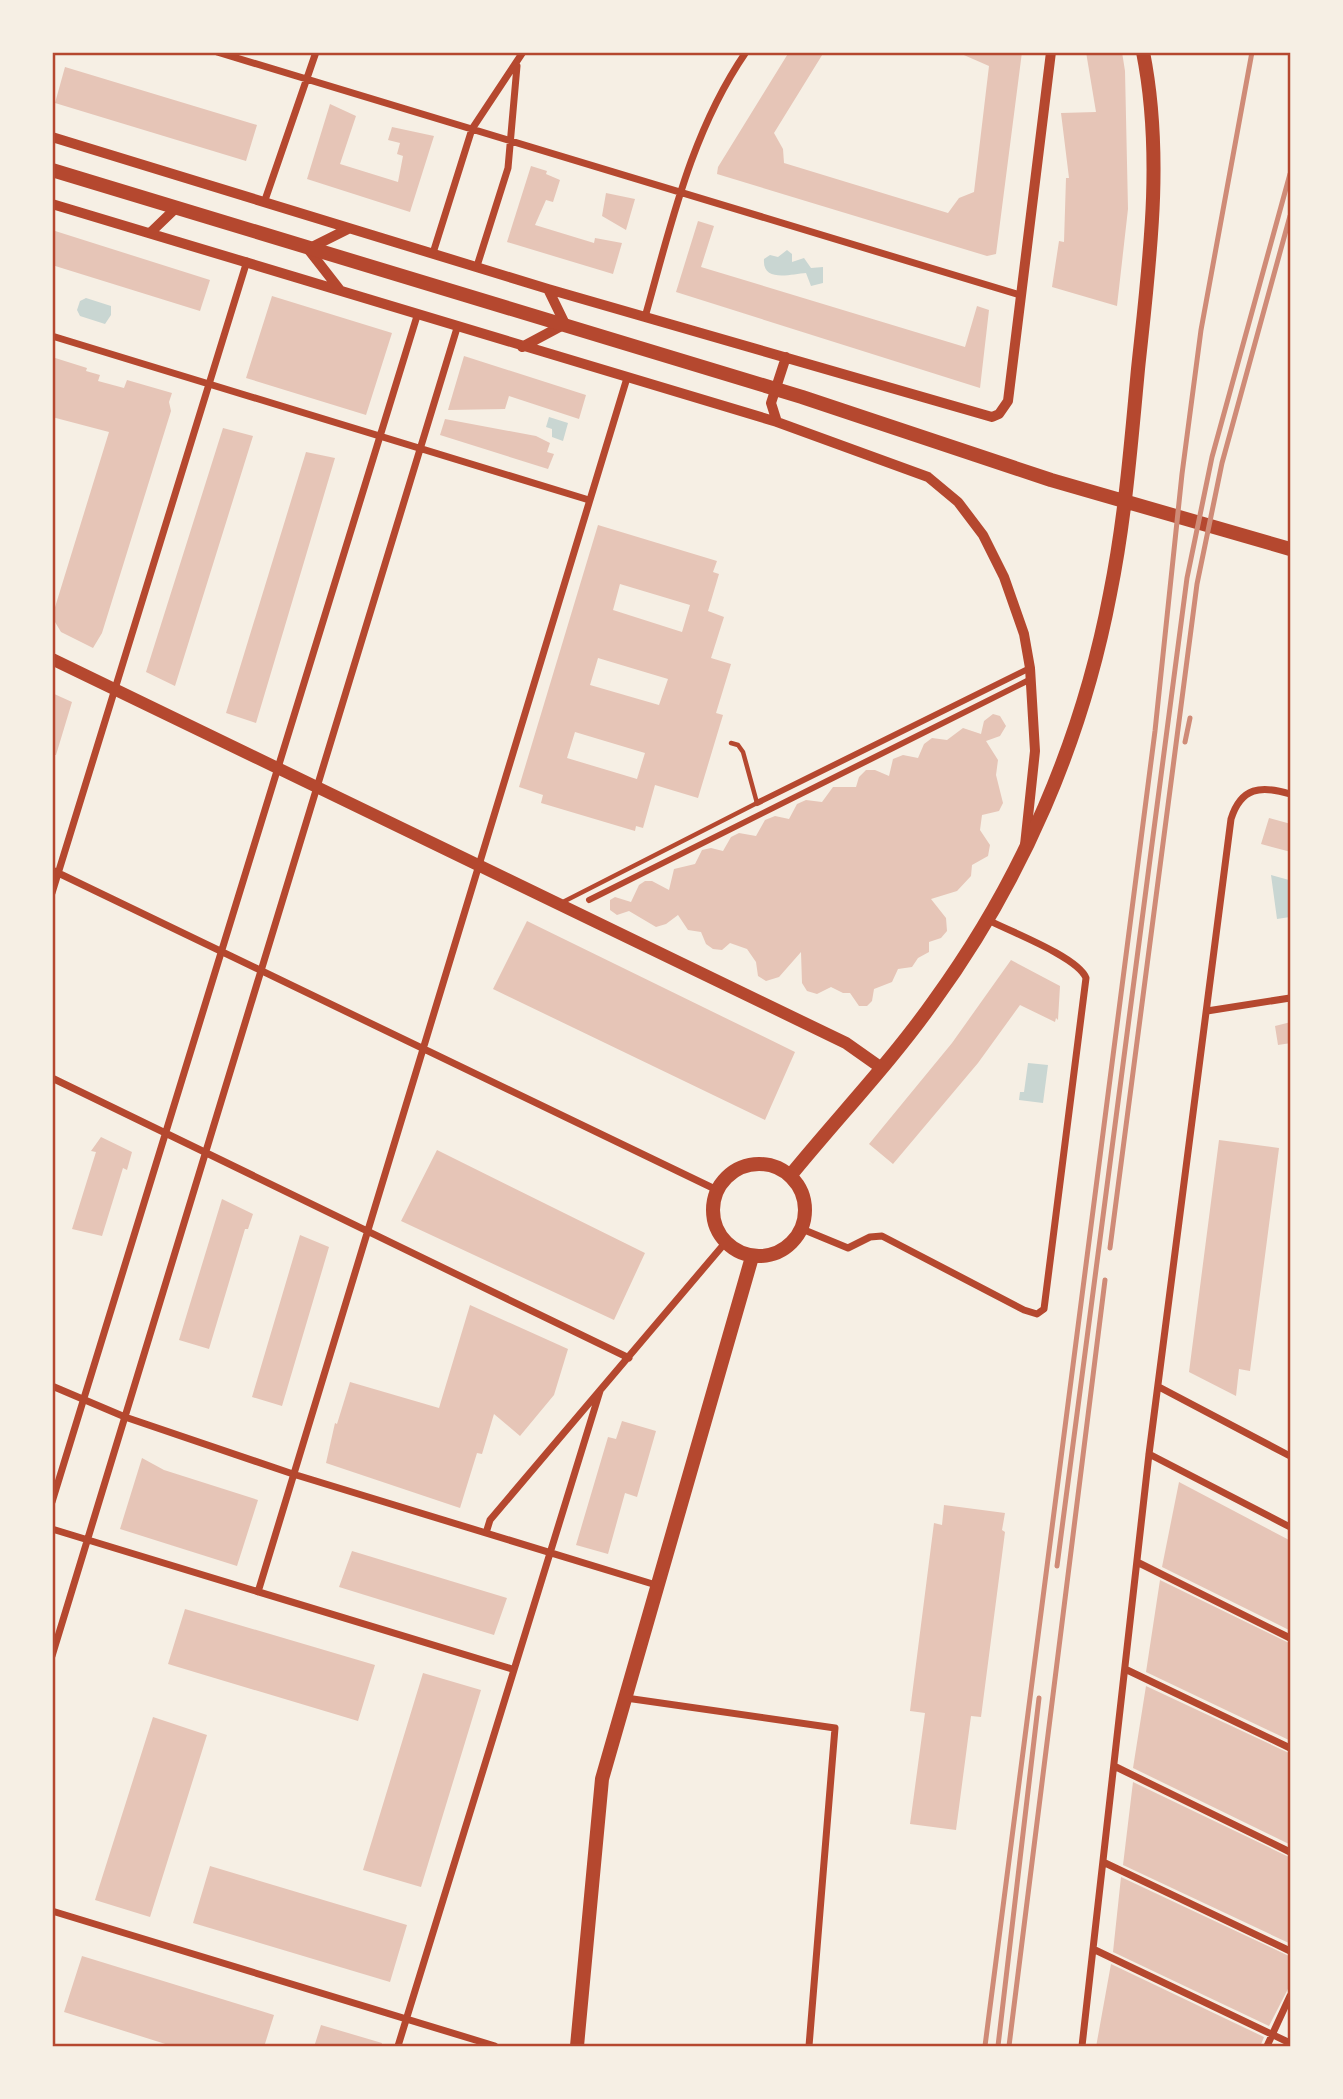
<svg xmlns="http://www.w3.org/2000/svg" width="1343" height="2099" viewBox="0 0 1343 2099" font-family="Ubuntu,sans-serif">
	<rect width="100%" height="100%" fill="#f6efe4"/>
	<!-- water -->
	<path fill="#c9d6d2" d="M787,250L792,254V262L804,258L811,268L823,267V283L811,286L806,273C791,274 762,283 764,259L770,255L778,257Z
		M86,298L111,306V315L105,324L80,316L77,310L80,301Z
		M549,417L568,423L563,441L552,437V429L546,427Z
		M1271,875L1289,880L1290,917L1277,919Z
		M1028,1063L1048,1065L1043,1103L1019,1100L1020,1092H1024Z"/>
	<!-- building -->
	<path fill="#e6c5b7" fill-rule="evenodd" d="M789,52H824L774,133L783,149L784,163L948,213L959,198L974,192L989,66L957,52H1022L996,254L987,256L717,174L718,167Z
		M1086,52H1122L1125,71L1128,209L1117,306L1052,287L1059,241L1064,242L1066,178H1069L1061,113L1096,112Z
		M65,67L257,125L246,161L55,103Z
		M330,104L356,116L340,164L398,182L403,156L397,154L400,143L388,140L392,127L434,136L410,212L307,179Z
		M531,166L547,171L546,174L560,180L553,202L546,200L535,225L594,243L595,238L622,243L613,274L507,242Z
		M606,193L635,199L626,230L602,216Z
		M698,221L714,226L701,267L965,347L977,306L989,310L980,388L676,292Z
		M52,230L210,280L200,311L52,265Z
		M272,296L392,333L366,415L246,378Z
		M464,356L586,395L579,419L509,396L505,409L448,410Z
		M52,357L87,368L86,371L100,375L98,381L124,388L127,380L172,393L169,402L171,411L102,633L93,648L61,632L52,617L109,432L52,417Z
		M445,419L536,436L550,443L547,452L554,454L548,469L440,435Z
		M223,428L253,436L175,686L146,672Z
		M306,452L335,458L256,723L226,713Z
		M598,525L717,561L713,572L719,574L708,611L724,617L711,658L731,664L716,713L723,715L698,798L655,785L643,828L636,826L635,831L541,803L543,795L519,787ZM620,584L690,605L682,632L613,610ZM598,658L668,679L659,705L590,685ZM575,732L645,753L637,779L567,758Z
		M52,693L72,702L56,755H52Z
		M993,714L1000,716L1006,726L1000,736L986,741L998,760L996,775L1003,803L999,811L982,815L980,830L990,845L988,856L972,865L971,876L957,891L931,899L946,918L947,931L941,938L929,942V952L918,958L912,967L898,969L892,982L874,989L872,1001L867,1006H859L850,993H843L831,987L817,994L807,991L802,983L801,952L779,977L766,981L758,976L756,962L747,949L730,943L722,950L713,949L706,944L701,932L688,930L678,915L666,924L656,927L629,911L617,915L610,910V900L615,897L631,902L639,885L645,881H652L669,890L674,869L695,864L702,850L711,848L723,851L731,837L739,833L756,836L765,820L775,816L789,819L797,804L806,800L822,802L833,787H856L859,777L866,770H875L889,776L893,759L903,755L918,758L924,744L932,738L947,740L963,728L981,734L984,721Z
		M1269,818L1291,824V852L1261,844Z
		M527,921L795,1052L765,1120L493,989Z
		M1011,960L1060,986L1058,1020L1056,1018L1055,1022L1020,1005L978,1063L893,1164L869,1144L952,1043Z
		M1291,1022V1043L1278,1045L1275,1026Z
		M101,1137L132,1152L127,1170L123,1168L102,1236L72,1229L96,1152L91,1151Z
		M1219,1140L1279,1148L1250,1371L1239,1369L1236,1396L1189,1372Z
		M437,1150L645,1253L614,1320L401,1221Z
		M222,1199L253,1214L248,1229H245L209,1349L179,1340Z
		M300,1235L329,1247L282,1406L252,1397Z
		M470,1305L568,1349L554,1395L520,1436L494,1414L482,1454L477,1453L460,1508L326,1463L335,1423L337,1424L350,1382L439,1408Z
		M622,1421L656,1431L637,1497L625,1493L608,1554L576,1545L608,1437L616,1439Z
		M142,1458L164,1470L258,1500L237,1566L120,1529Z
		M1179,1482L1291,1541V1631L1162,1567Z
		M944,1505L1005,1513L1002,1530L1005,1532L981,1717L971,1716L956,1830L910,1824L925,1713L910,1711L934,1523L942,1525Z
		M352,1551L507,1598L494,1635L339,1587Z
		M1160,1580L1291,1644V1741L1146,1672Z
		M185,1609L375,1665L358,1721L168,1664Z
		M423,1673L481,1690L421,1887L363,1870Z
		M1146,1686L1291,1754V1845L1133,1768Z
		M153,1717L207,1735L150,1917L95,1900Z
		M1133,1782L1291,1858V1944L1123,1865Z
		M210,1866L407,1925L390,1982L193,1923Z
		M1121,1877L1291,1957V1983L1269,2026L1113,1952Z
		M82,1956L274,2015L264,2047H175L64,2012Z
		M1111,1964L1264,2037L1260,2047H1096Z
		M321,2025L382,2043L381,2047H314Z"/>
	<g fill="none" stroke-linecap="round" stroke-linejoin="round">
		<!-- service -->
		<path stroke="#b5482f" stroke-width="4.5" d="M561,903L757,803L743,752L738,745L731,743"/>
		<!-- pedestrian -->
		<path stroke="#b5482f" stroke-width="6" d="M757,803L1030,668
			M589,900L1031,679"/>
		<!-- minor -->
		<path stroke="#b5482f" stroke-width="7" d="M217,52L1020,295
			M265,200L316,52
			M433,253L472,129L523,52
			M477,266L508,168L517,66
			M645,317C671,225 691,132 746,52
			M52,336L589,500
			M52,870L717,1190
			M52,893L247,261
			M1207,1011L1290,998
			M52,1078L629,1358
			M802,1229L848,1248L870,1237L882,1236L1024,1310L1037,1314L1044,1309L1086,978C1078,957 1009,931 988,920
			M52,1386L125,1417L293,1474L656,1585
			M1159,1387L1290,1456
			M1149,1454L1290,1527
			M52,1502L417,316
			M52,1529L512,1669
			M486,1533L490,1520L725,1243
			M1137,1562L1290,1638
			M258,1592L627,378
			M52,1656L457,328
			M1125,1669L1290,1748
			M626,1698L835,1728L809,2046
			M1114,1766L1290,1852
			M1103,1862L1290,1951
			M52,1911L495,2046
			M1093,1949L1290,2043
			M398,2046L600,1391
			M1082,2046L1149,1454L1231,819C1241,787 1261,785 1290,794
			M1267,2046L1290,1996"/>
		<!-- tertiary -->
		<path stroke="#b5482f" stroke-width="10" d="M52,137L548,289L992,417L999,414L1008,401L1051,52
			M52,204L777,422L928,477L958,502L983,535L1004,577L1024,634L1030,668L1035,751L1025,845
			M150,233L176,208
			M340,290L308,249L348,229
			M522,347L565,324L548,289
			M777,422L771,403L786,357"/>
		<!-- secondary -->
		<path stroke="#b5482f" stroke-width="12" d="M52,659L846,1043L880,1067"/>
		<!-- primary -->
		<path stroke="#b5482f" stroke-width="14" d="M52,170L802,397L1051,480L1290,549
			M713 1210a46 46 0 1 1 92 0a46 46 0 1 1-92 0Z
			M790,1176C838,1117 891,1062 934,1001C1022,880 1082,741 1110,594C1125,520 1131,444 1138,369C1149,265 1164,157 1143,52
			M577,2046L602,1779L752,1257"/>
		<!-- rail -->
		<path stroke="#cf8b77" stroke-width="5" d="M1185,742L1190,718
			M1110,1248L1197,584L1222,463L1290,216
			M1057,1566L1187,578L1212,457L1290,174
			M985,2046L1155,731L1182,474L1201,330L1252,52
			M998,2046L1039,1698
			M1009,2046L1105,1280"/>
	</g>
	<!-- border -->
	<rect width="1343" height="2099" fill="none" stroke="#f6efe4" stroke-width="108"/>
	<rect x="54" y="54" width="1235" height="1991" fill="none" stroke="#b5482f" stroke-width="2.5"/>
</svg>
